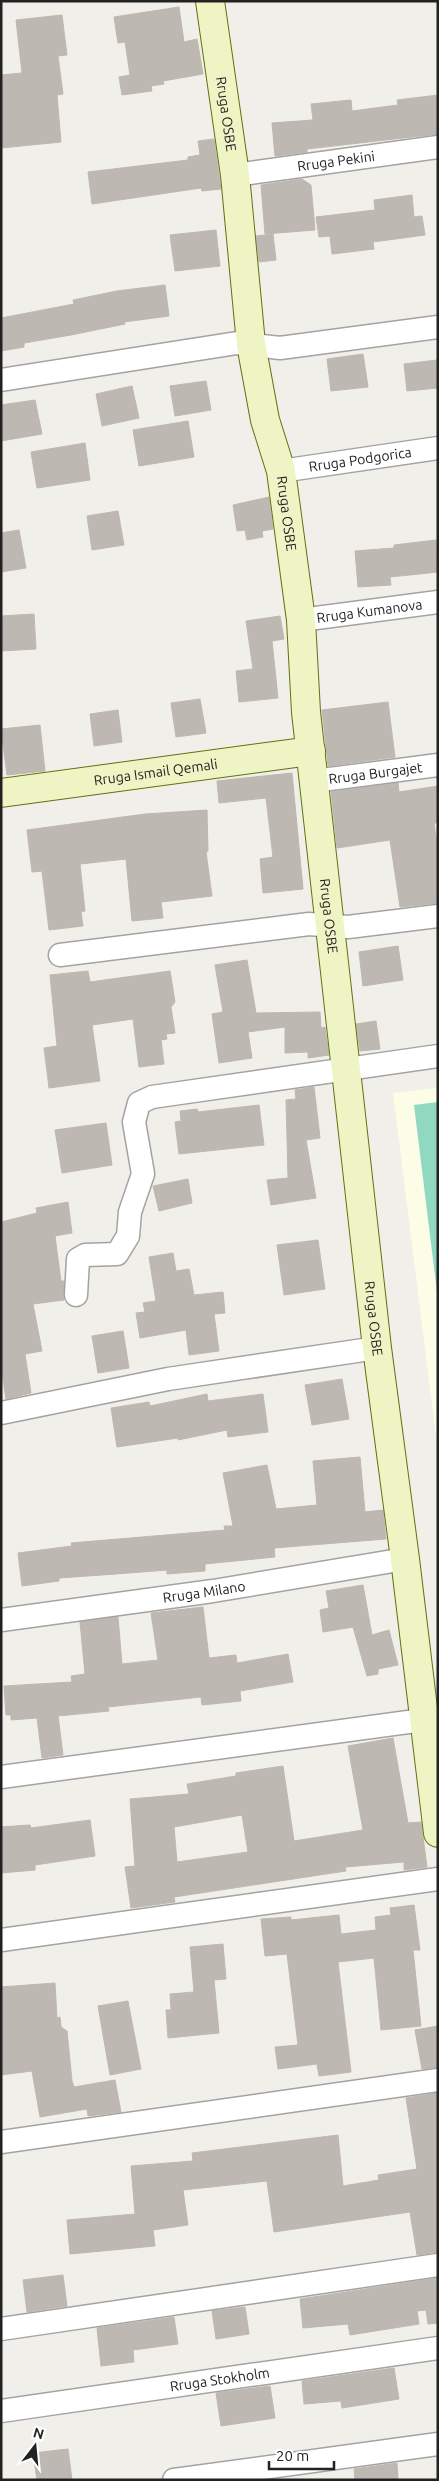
<svg xmlns="http://www.w3.org/2000/svg" width="439" height="2481" viewBox="0 0 439 2481" font-family="Ubuntu,sans-serif">
	<rect width="100%" height="100%" fill="#f1efe9"/>
	<!-- education -->
	<path fill="#fbfde7" d="M438,1088V1453L393,1093Z"/>
	<!-- pitch -->
	<path fill="#90d8c0" d="M438,1102V1300L414,1105Z"/>
	<!-- building -->
	<path fill="#beb8b2" stroke="#c1b7ad" fill-rule="evenodd" d="M179,7L184,42L197,39L203,74L163,81L164,84L151,86L152,91L122,95L119,77L130,75L125,42L118,43L114,17Z
		M62,15L67,55L58,56L63,94L57,95L61,142L1,148V75L22,73L16,20Z
		M438,95V134L307,149V152L275,156L272,123L313,120L311,104L351,100L352,111L398,105L397,100Z
		M214,139L221,189L202,191L201,188L92,204L88,172L188,160V157L200,155L198,141Z
		M302,179L311,185L315,230L265,234L261,185Z
		M412,195L414,217L422,216L425,235L373,242L374,249L332,254L330,236L319,237L316,217L375,210L374,200Z
		M216,230L220,266L175,271L170,235Z
		M273,234L276,260L259,262L256,236Z
		M165,285L169,316L124,322L125,324L71,335L24,343V347L1,351V318L74,304L73,300L117,291Z
		M363,354L368,387L331,391L327,359Z
		M437,360L438,388L407,391L404,364Z
		M206,381L211,410L175,416L170,386Z
		M132,386L139,418L102,426L96,394Z
		M35,400L42,434L1,441V405Z
		M188,421L194,457L139,466L133,430Z
		M85,443L90,480L37,488L31,452Z
		M269,497L273,529L262,531L263,537L247,540L245,530L237,531L233,505Z
		M118,511L124,545L92,550L87,516Z
		M19,530L26,568L1,572V533Z
		M436,540L438,572L390,577L391,585L358,587L355,551L394,548V545Z
		M34,614L36,649L1,651V616Z
		M280,616L284,639L272,641L278,698L239,702L236,671L253,669L246,621Z
		M200,699L206,733L176,737L171,703Z
		M388,702L395,757L328,766L322,710Z
		M118,710L122,742L94,746L90,714Z
		M40,725L45,771L7,775L1,729Z
		M292,773L303,889L263,893L260,859L273,857L266,798L219,803L217,781Z
		M398,783L399,792L438,786V823H434L438,850V903L400,907L390,840L337,848L331,792Z
		M207,810L208,851L206,852L212,896L161,902L163,918L132,921L126,859L80,864L85,911L81,912L83,926L49,930L42,871L32,872L27,830L145,814Z
		M398,946L403,980L363,986L359,952Z
		M247,960L256,1013L320,1012L321,1028L325,1027L329,1055L308,1058V1052L285,1053V1027L248,1032L252,1058L219,1063L212,1014L223,1012L215,965Z
		M88,971L90,982L170,971L175,1002L171,1007L175,1033L166,1034L167,1039L161,1040L164,1064L139,1067L133,1019L92,1025L100,1081L49,1088L44,1048L57,1046L50,975Z
		M376,1021L380,1049L360,1051L356,1024Z
		M314,1087L320,1138L306,1140L316,1198L271,1205L267,1180L288,1178L286,1100L296,1099L295,1090Z
		M259,1105L264,1145L179,1154L175,1122L181,1121L180,1111L197,1109L198,1112Z
		M106,1123L112,1165L62,1173L55,1130Z
		M188,1179L192,1203L159,1211L153,1186Z
		M68,1202L72,1233L55,1236L61,1281H64V1300L33,1304L42,1351L25,1354L31,1393L6,1399L1,1366V1222L37,1213L36,1208Z
		M318,1240L325,1289L284,1295L277,1245Z
		M173,1253L176,1271L189,1269L194,1295L223,1292L225,1313L214,1314L219,1351L189,1355L186,1330L140,1338L136,1313L145,1312L143,1303L156,1301L149,1257Z
		M123,1331L129,1368L98,1373L92,1336Z
		M342,1379L349,1419L312,1425L305,1385Z
		M207,1394L208,1401L263,1394L268,1432L228,1437L227,1430L178,1440V1438L117,1447L111,1408L149,1402L150,1406Z
		M360,1457L365,1512L383,1510L386,1539L274,1548L275,1557L205,1564V1571L167,1574V1570L116,1574L59,1578V1581L22,1586L18,1553L72,1546L71,1543L225,1530L224,1526H233L223,1473L267,1465L276,1509L317,1505L313,1461Z
		M363,1585L372,1635L389,1630L398,1665L378,1669V1674L367,1676L353,1627L323,1632L320,1610L329,1608L326,1591Z
		M203,1607L209,1658L236,1655L237,1663L288,1654L293,1682L240,1691L241,1701L202,1705L201,1697L108,1707L109,1711L58,1716L63,1755L42,1758L37,1718L11,1720V1715H6L4,1686L72,1682L71,1676L85,1674L80,1622L118,1617L122,1664L158,1660L151,1613Z
		M393,1738L408,1823L421,1822L427,1867L404,1870V1862L345,1867L346,1871L174,1897L175,1902L131,1908L125,1867L135,1866L130,1799L189,1794L187,1784L236,1776V1773L283,1766L294,1841L363,1830L348,1746ZM242,1815L248,1852L177,1862L174,1827Z
		M90,1820L95,1856L35,1865V1870L1,1873V1827L30,1825L31,1828Z
		M414,1905L420,1950H413L421,2026L381,2030L374,1958L338,1962L351,2072L319,2076L317,2064L278,2069L275,2047L298,2045L287,1954L265,1956L261,1919L291,1917V1920L339,1915L341,1934L376,1930L375,1917L391,1915L390,1908Z
		M223,1944L226,1979L214,1980L219,2033L168,2038L166,2010H171L170,1994L194,1992L190,1947Z
		M55,1983L57,2018L60,2017L61,2027L67,2031L72,2081L74,2087L115,2080L121,2112L88,2116L87,2109L40,2117L32,2071L1,2075V1987Z
		M128,2001L141,2069L110,2075L98,2006Z
		M438,2026V2067L422,2069L415,2030Z
		M438,2093V2252L417,2255L410,2212L274,2232L267,2181L183,2190L188,2225L153,2230L155,2246L70,2254L67,2220L135,2214L131,2166L193,2161L192,2153L338,2135L343,2186L379,2180L378,2175L417,2169L406,2098Z
		M63,2275L67,2306L27,2312L23,2280Z
		M438,2278V2323L428,2324L426,2310L417,2311L419,2324L350,2335L348,2324L303,2328L300,2299Z
		M245,2307L249,2334L216,2339L212,2311Z
		M174,2317L178,2344L133,2350L134,2362L101,2366L97,2328Z
		M394,2368L399,2399L342,2408L341,2401L304,2404L302,2381Z
		M270,2386L275,2418L221,2426L216,2393Z
		M68,2449L72,2480H37L33,2453Z
		M397,2463L398,2480H355L354,2469Z"/>
	<g fill="none" stroke-linecap="round" stroke-linejoin="round">
		<defs>
			<g id="street">
				<path id="s1" d="M235,175L438,147"/>
				<path d="M1,380L237,343L280,348L438,327"/>
				<path id="s2" d="M281,471L438,448"/>
				<path id="s3" d="M301,620L438,602"/>
				<path id="s4" d="M314,781L438,765"/>
				<path d="M60,955L309,924L348,927L438,916"/>
				<path d="M76,1295L78,1259L85,1255L117,1254L128,1236L130,1212L143,1174L134,1122L139,1103L152,1097L438,1056"/>
				<path d="M1,1413L168,1379L377,1348"/>
				<path id="s5" d="M1,1620L213,1591L405,1559"/>
				<path d="M1,1777L423,1720"/>
				<path d="M1,1940L438,1879"/>
				<path d="M1,2142L438,2080"/>
				<path d="M1,2329L438,2265"/>
				<path id="s6" d="M1,2411L438,2348"/>
				<path d="M174,2480L438,2444"/>
			</g>
			<g id="secondary">
				<path id="s7" d="M210,1L235,175L251,344L265,420L281,471L301,620L306,712L377,1348L405,1559L438,1833"/>
				<path id="s8" d="M1,793L311,751"/>
			</g>
		</defs>
		<!-- street casing -->
		<use href="#street" stroke="#a3a3a3" stroke-width="25"/>
		<!-- secondary casing -->
		<use href="#secondary" stroke="#617110" stroke-width="30"/>
		<!-- street -->
		<use href="#street" stroke="#fff" stroke-width="22"/>
		<!-- secondary -->
		<use href="#secondary" stroke="#eff4c4" stroke-width="28"/>
	</g>
	<g text-anchor="middle" dominant-baseline="central" stroke-width="4" stroke-linejoin="round" paint-order="stroke">
		<!-- street labels -->
		<g font-size="14" fill="#222" stroke="#fff">
			<text stroke="none"><textPath href="#s7" startOffset="114">Rruga OSBE</textPath></text>
			<text stroke="none"><textPath href="#s1" startOffset="102">Rruga Pekini</textPath></text>
			<text stroke="none"><textPath href="#s2" startOffset="80">Rruga Podgorica</textPath></text>
			<text stroke="none"><textPath href="#s7" startOffset="519">Rruga OSBE</textPath></text>
			<text stroke="none"><textPath href="#s3" startOffset="69">Rruga Kumanova</textPath></text>
			<text stroke="none"><textPath href="#s8" startOffset="156">Rruga Ismail Qemali</textPath></text>
			<text stroke="none"><textPath href="#s4" startOffset="62">Rruga Burgajet</textPath></text>
			<text stroke="none"><textPath href="#s7" startOffset="924">Rruga OSBE</textPath></text>
			<text stroke="none"><textPath href="#s7" startOffset="1329">Rruga OSBE</textPath></text>
			<text stroke="none"><textPath href="#s5" startOffset="205">Rruga Milano</textPath></text>
			<text stroke="none"><textPath href="#s6" startOffset="221">Rruga Stokholm</textPath></text>
		</g>
	</g>
	<!-- border -->
	<rect width="439" height="2481" fill="none" stroke="#222222" stroke-width="5"/>
	<!-- north arrow -->
	<g transform="translate(35 2446) rotate(16)" stroke="#ffffff" stroke-width="4" paint-order="stroke">
	<path d="M0-4L9 19L0 12L-9 19Z" fill="#222222"/>
	<text y="-8" font-size="14" font-weight="bold" text-anchor="middle" fill="#222222">N</text>
	</g>
	<!-- scale -->
	<path d="M269 2461v8h65v-8" fill="none" stroke="#222222" stroke-width="2.5"/>
	<text x="276" y="2461" font-size="15" fill="#222222" stroke="#ffffff" stroke-width="4" paint-order="stroke">20 m</text>
</svg>
